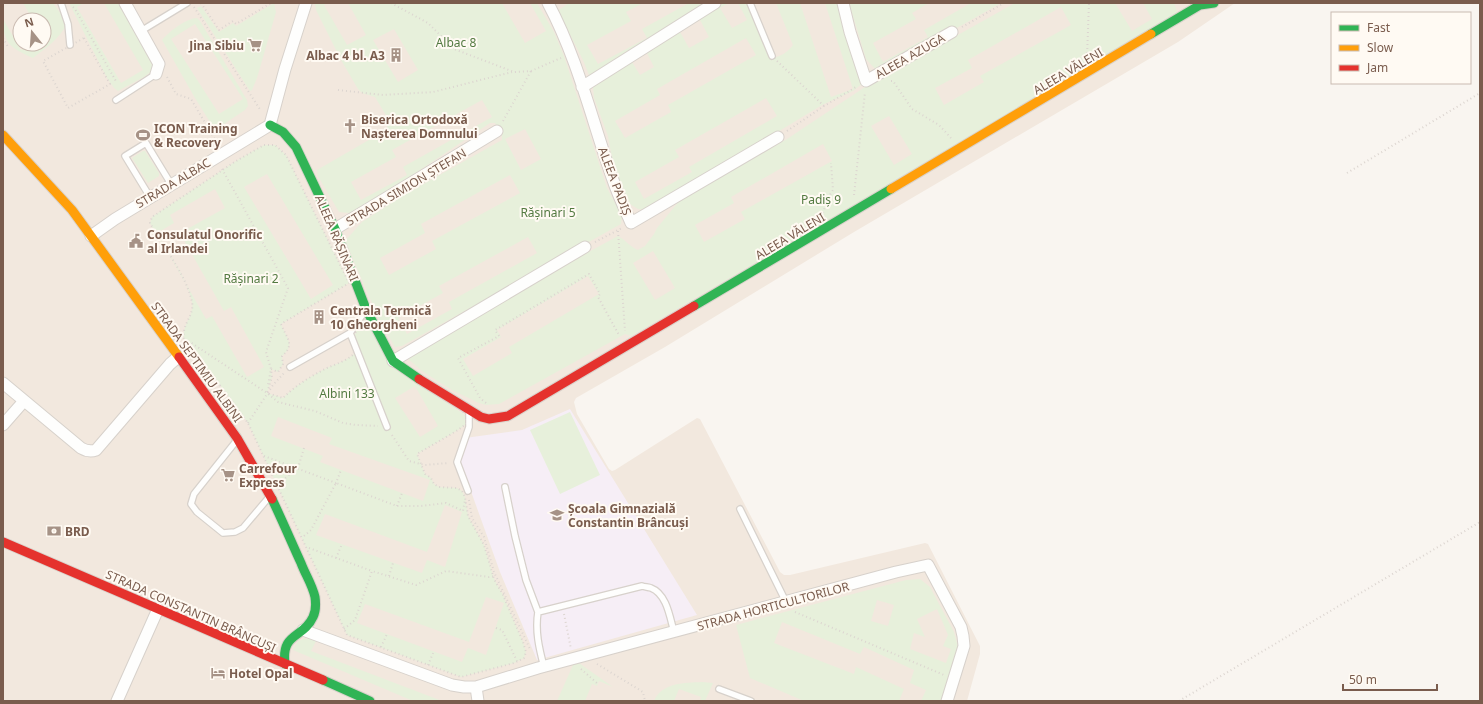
<svg xmlns="http://www.w3.org/2000/svg" width="1483" height="704" viewBox="0 0 1483 704" font-family="'Noto Sans',sans-serif">
	<rect width="100%" height="100%" fill="#f9f5f0"/>
	<!-- residential -->
	<path fill="#f2e8de" fill-rule="evenodd" d="M3,3H1235L1178,42L854,232L665,347L576,398L574,402L577,414L609,469L612,471L615,470L697,418L700,419L780,572L784,575H790L925,543L928,544L980,646V654L967,701H3ZM20,20H44V44H20Z"/>
	<!-- education -->
	<path fill="#f6eef6" d="M570,409L697,615L537,660L500,572L459,458L465,438L522,430Z"/>
	<!-- green -->
	<path fill="#e7f0db" fill-rule="evenodd" d="M23,3H53L61,14L67,24C59,39 46,48 33,58C11,48 3,44 3,19L21,50L34,44H44V20H33Z
		M69,3H84L77,7L121,83L143,70L104,3H120L152,60V71L144,77L118,91L114,88L107,78Z
		M274,3L276,12L257,78L252,90L250,91L197,8L201,6L219,32L233,23L236,26Z
		M315,3H327L324,5L347,45L366,35L348,3H502L525,43L546,31L530,3H537L554,32L564,56L607,188L622,216L621,224L402,346L395,347L379,319L345,241L362,222L404,195L502,140V135L495,123H490L371,203L349,213L339,212L318,176L317,170L374,137L387,128V117L375,97L362,93L358,89L341,60L316,10ZM394,29L418,70L398,82L373,40ZM482,100L492,117L403,167L407,175L361,200L351,182L396,157L392,150ZM525,129L541,159L521,170L505,139ZM510,175L520,193L432,241L436,249L389,275L380,258L425,233L421,224ZM528,237L537,253L449,302L452,309L407,334L398,318L443,293L439,286Z
		M569,3H643L626,12L631,21L587,45L598,64L647,38L642,29L689,3H709L595,74L589,75L583,60L560,15L559,10Z
		M722,3H729L720,8L732,28L747,20L738,3H747L770,58C779,58 788,52 793,45L776,3H800L831,97L853,89L825,3H837L858,62L863,83L853,91L822,105L717,169L646,210L638,209L630,204L624,191L613,164L608,136L594,98L593,87L598,81ZM700,20L709,37L689,48L680,32ZM746,38L756,55L668,105L671,112L625,138L615,121L660,95L657,89ZM647,53L654,67L640,75L632,62ZM766,98L777,116L689,167L692,172L644,199L635,182L679,157L675,150Z
		M849,3H929L912,13L916,19L873,43L883,62L928,37L924,30L971,3H1001L886,68L877,71L866,59Z
		M1015,3H1115L1132,31L1152,19L1143,3H1174L1178,14L631,336L625,334L499,404L486,405L479,403L452,390L422,371L407,358L418,345L618,236C626,240 630,247 638,250L645,246L654,234L657,228L680,200L787,139L865,87ZM1061,7L1071,25L980,76L984,82L944,105L935,88L972,68L968,60ZM889,116L912,154L894,165L871,126ZM823,144L832,161L741,212L745,219L704,242L695,225L734,203L731,197ZM653,251L675,288L655,300L633,263ZM588,276L599,294L509,347L512,353L473,376L463,359L501,337L497,330Z
		M197,18L200,21L247,100L248,106L245,110L221,126L215,127L210,122L195,98L162,40C170,31 185,19 197,18ZM195,24L243,99L219,114L171,39Z
		M264,145H275L286,155L349,283L281,324C286,338 296,344 282,356L283,364L278,372L271,369L272,377L267,393L283,398C295,386 311,376 327,368C336,364 346,361 354,354C353,337 353,332 366,319L390,363L466,416V424L458,430L417,454L425,474L431,478L434,484L439,487L457,488L462,491L465,497L468,516L484,545L494,579L503,595L523,642L526,652L524,658L514,663L461,677L347,635L248,423L223,389L185,343C179,326 195,317 192,302C186,274 163,247 150,223L152,217L236,161ZM267,174L333,285L311,299L244,187ZM215,189L225,208L180,233L224,311L231,307L264,367L247,377L212,316L206,319L157,233L174,223L170,215ZM415,386L438,426L420,437L395,398ZM278,417L332,438L329,444L430,480L423,501L320,462L323,456L271,436ZM445,505L462,512L445,567L427,560L422,573L316,535L325,514L427,552ZM486,597L504,603L486,655L468,648L462,662L357,623L365,604L469,642Z
		M143,151H145L159,173V176L148,183L132,158Z
		M570,412L600,475L560,494L530,430Z
		M920,579L930,587L954,632L958,647L950,676L942,701H921L926,690L910,683L914,670L864,647L860,654L782,622L774,643L854,674L856,667L904,689L899,701H804L750,678L736,625L906,580ZM877,600L894,605L888,626L871,621ZM937,609L948,635L943,646L951,649L946,663L910,649L914,633L925,637L917,619Z
		M304,639H312L316,641L311,651L442,701H413L293,650L298,641Z
		M579,663L613,687L599,681L597,686L592,684L585,701H557L573,665Z
		M702,682L713,683L705,701H700L701,697L679,689L674,701H654C662,682 685,683 702,682Z"/>
	<g fill="none" stroke-linecap="round" stroke-linejoin="round">
		<defs>
			<path id="lane" d="M61,3L68,24L70,45
				M750,3L772,56
				M141,31L187,3
				M116,100L156,74
				M150,197L125,156L146,143L171,184
				M365,311L350,333L387,427
				M290,367L350,333
				M237,440L194,494L191,504L197,512L223,533L235,532L243,528L270,496
				M505,487L515,536L526,580L538,612L642,586C645,587 649,587 651,588C667,594 670,618 674,632
				M468,491L457,462L469,427V411
				M740,509L786,602
				M538,612C535,631 539,648 544,667
				M719,689L751,701"/>
			<path id="street" d="M125,3L159,64L156,74
				M548,3C578,59 592,121 613,180C618,195 625,209 631,223L778,137
				M843,3L850,32L866,81L952,32
				M582,87L715,3
				M335,229L497,131
				M91,236L115,219L270,125L285,69L306,3
				M393,361L585,247
				M3,383L81,448C86,451 90,452 96,450L170,364L178,357
				M3,425L24,401
				M303,630L452,685L464,687H476L538,668L896,572L928,565L961,627L963,636L964,646L947,701
				M476,687L478,701
				M117,701L158,609"/>
			<path id="fast" d="M1151,34L1200,5L1214,3
				M270,125L283,132L296,147L335,229L366,309L393,361L419,379
				M694,306L891,189
				M272,499C282,520 291,541 301,563C305,574 312,584 315,597C316,604 316,611 313,617C303,639 281,632 285,664
				M323,680L370,701"/>
			<path id="slow" d="M3,135L72,210L179,357
				M891,189L1151,34"/>
			<path id="jam" d="M179,357L237,438L272,499
				M419,379L481,417L489,419L508,416L694,306
				M3,542L323,680"/>
		</defs>
		<!-- lane casing -->
		<use href="#lane" stroke="#d7d1cb" stroke-width="8"/>
		<!-- street casing -->
		<use href="#street" stroke="#d7d1cb" stroke-width="13"/>
		<!-- fast casing -->
		<use href="#fast" stroke="#d9d2cb" stroke-width="11"/>
		<!-- slow casing -->
		<use href="#slow" stroke="#d9d2cb" stroke-width="11"/>
		<!-- jam casing -->
		<use href="#jam" stroke="#d9d2cb" stroke-width="11"/>
		<!-- path -->
		<path stroke="#dcd5d0" stroke-width="2" stroke-dasharray="1 3" stroke-linecap="butt" d="M201,3L219,30L233,21L236,24L271,3
			M391,3L428,23L454,49L514,72L531,71L561,58
			M73,7L75,9L117,83
			M194,7L261,111
			M962,27L1004,3
			M3,38L8,47
			M84,38L110,84L68,108L43,61Z
			M1087,57L1089,3
			M777,61L824,106
			M167,77L176,94L191,99L217,143
			M891,81H893L912,109L939,125L951,138
			M338,90L383,95L433,92L512,72
			M503,121L531,71
			M787,131L824,106L856,87
			M264,145H275L286,155L349,283L281,324C286,338 296,344 282,356L283,364L278,372L271,369L272,377L267,393L283,398C295,386 311,376 327,368C336,364 346,361 354,354C353,337 353,332 366,319L369,322L390,363L461,409L466,416V424L458,430L417,454L425,474L431,478L434,484L439,487L457,488L462,491L465,497L468,516L484,545L494,579L503,595L523,642L526,652L524,658L514,663L461,677L347,635L248,423L223,389L185,343C179,325 195,317 192,302C186,274 163,247 150,223L152,217L236,161Z
			M222,169L288,288L266,352L271,369L268,385
			M1347,173L1480,93
			M854,195L865,92
			M823,213L828,198L833,190L831,163
			M618,231L625,331
			M595,242L622,228
			M184,342H190L267,393L278,402L315,411L343,423L356,425L378,426
			M486,403L480,398L458,358L499,336L495,330L497,329L589,274L600,294L598,297L619,335
			M248,423L273,385L284,373
			M392,435L409,461L425,465L448,463
			M264,456L336,483L341,470
			M279,483L298,468L304,448
			M469,500L472,518L484,537L494,572L530,649
			M397,506L402,493
			M304,536L311,530L336,483L397,506H421L446,503L463,511L465,500
			M309,548L372,571
			M336,558L342,544
			M389,576L393,563
			M795,612L944,675
			M564,614L571,649
			M496,628L502,630L517,661
			M344,629L355,620L372,571L416,585L446,571L489,577L496,576
			M381,647L387,634
			M597,664L643,692L645,701
			M428,665L434,651
			M581,669L598,684
			M1179,701L1480,522"/>
		<!-- lane -->
		<use href="#lane" stroke="#fefefd" stroke-width="5.5"/>
		<!-- street -->
		<use href="#street" stroke="#fefefd" stroke-width="11"/>
		<!-- fast -->
		<use href="#fast" stroke="#30b455" stroke-width="9"/>
		<!-- slow -->
		<use href="#slow" stroke="#ff9f0a" stroke-width="9"/>
		<!-- jam -->
		<use href="#jam" stroke="#e5322d" stroke-width="9"/>
	</g>
	<!-- icons -->
	<defs>
		<symbol id="supermarket-bare" viewBox="-9 -9 18 18"><path d="M-6-5.5h2.5l.6 2H6L4.5 2H-2.5L-4.4-4H-6ZM-1.5 3.2a1.3 1.3 0 1 0 .1 0ZM3 3.2a1.3 1.3 0 1 0 .1 0Z" fill="#a69286" stroke="#fffaf3" stroke-width="2.5" paint-order="stroke"/></symbol>
		<symbol id="building-bare" viewBox="-9 -9 18 18"><path d="M-4-6H4V6H1V3H-1V6H-4ZM-2.5-4.3h1.7v1.8h-1.7ZM.8-4.3h1.7v1.8H.8ZM-2.5-1h1.7V.8h-1.7ZM.8-1h1.7V.8H.8Z" fill="#a69286" stroke="#fffaf3" stroke-width="2.5" paint-order="stroke"/></symbol>
		<symbol id="church-bare" viewBox="-9 -9 18 18"><path d="M-1.2-6h2.4v3.5h3.3v2.4h-3.3V6h-2.4V-.1h-3.3v-2.4h3.3Z" fill="#a69286" stroke="#fffaf3" stroke-width="2.5" paint-order="stroke"/></symbol>
		<symbol id="stadium-bare" viewBox="-9 -9 18 18"><path d="M0-5a6.5 5 0 1 0 0 10a6.5 5 0 1 0 0-10ZM-3.5-1.8h7v3.6h-7Z" fill="#a69286" stroke="#fffaf3" stroke-width="2.5" paint-order="stroke"/></symbol>
		<symbol id="civic-bare" viewBox="-9 -9 18 18"><path d="M-.6-6.5H3V-4.5H.6V-3L4-1V1h2V6H-6V1h2V-1L-.6-3ZM-1.2 2.5V6h2.4V2.5Z" fill="#a69286" stroke="#fffaf3" stroke-width="2.5" paint-order="stroke"/></symbol>
		<symbol id="school-bare" viewBox="-9 -9 18 18"><path d="M0-5L7-2L0 1L-7-2ZM-4 1L0 2.5L4 1V4Q0 6-4 4Z" fill="#a69286" stroke="#fffaf3" stroke-width="2.5" paint-order="stroke"/></symbol>
		<symbol id="bank-bare" viewBox="-9 -9 18 18"><path d="M-6-4H6V4H-6ZM0-2.3a2.3 2.3 0 1 0 0 4.6a2.3 2.3 0 1 0 0-4.6Z" fill="#a69286" stroke="#fffaf3" stroke-width="2.5" paint-order="stroke"/></symbol>
		<symbol id="hotel-bare" viewBox="-9 -9 18 18"><path d="M-6-4.5h1.5V1H6V5H4.5V3h-9V5H-6ZM-4 0a1.8 1.8 0 1 1 3.6 0ZM.5 0V-2.5h3Q6-2.5 6 0Z" fill="#a69286" stroke="#fffaf3" stroke-width="2.5" paint-order="stroke"/></symbol>
	</defs>
	<g fill-rule="evenodd">
		<use href="#supermarket-bare" x="245" y="35" width="20" height="20"/>
		<use href="#building-bare" x="386" y="45" width="20" height="20"/>
		<use href="#church-bare" x="340" y="116" width="20" height="20"/>
		<use href="#stadium-bare" x="133" y="125" width="20" height="20"/>
		<use href="#civic-bare" x="126" y="231" width="20" height="20"/>
		<use href="#building-bare" x="309" y="307" width="20" height="20"/>
		<use href="#supermarket-bare" x="218" y="465" width="20" height="20"/>
		<use href="#school-bare" x="547" y="505" width="20" height="20"/>
		<use href="#bank-bare" x="44" y="521" width="20" height="20"/>
		<use href="#hotel-bare" x="208" y="663" width="20" height="20"/>
	</g>
	<g text-anchor="middle" dominant-baseline="central" stroke-width="4" stroke-linejoin="round" paint-order="stroke">
		<!-- park labels -->
		<g font-size="12" fill="#537a41" stroke="#fffaf3">
			<text x="456" y="42">Albac 8</text>
			<text x="821" y="199">Padiș 9</text>
			<text x="548" y="212">Rășinari 5</text>
			<text x="251" y="278">Rășinari 2</text>
			<text x="347" y="393">Albini 133</text>
		</g>
		<!-- poi labels -->
		<g font-size="12" font-weight="bold" fill="#7a5c4d" stroke="#fffaf3" text-anchor="start">
			<text x="244" y="45" text-anchor="end">Jina Sibiu</text>
			<text x="385" y="55" text-anchor="end">Albac 4 bl. A3</text>
			<text x="361" y="119">Biserica Ortodoxă<tspan x="361" dy="14">Nașterea Domnului</tspan></text>
			<text x="154" y="128">ICON Training<tspan x="154" dy="14">&amp; Recovery</tspan></text>
			<text x="147" y="234">Consulatul Onorific<tspan x="147" dy="14">al Irlandei</tspan></text>
			<text x="330" y="310">Centrala Termică<tspan x="330" dy="14">10 Gheorgheni</tspan></text>
			<text x="239" y="468">Carrefour<tspan x="239" dy="14">Express</tspan></text>
			<text x="568" y="508">Școala Gimnazială<tspan x="568" dy="14">Constantin Brâncuși</tspan></text>
			<text x="65" y="531">BRD</text>
			<text x="229" y="673">Hotel Opal</text>
		</g>
		<!-- street labels -->
		<g font-size="12" fill="#7a5c4d" stroke="#fffaf3">
			<text transform="translate(910 56) rotate(-30)">ALEEA AZUGA</text>
			<text transform="translate(1068 71) rotate(-31)">ALEEA VĂLENI</text>
			<text transform="translate(615 181) rotate(69)">ALEEA PADIȘ</text>
			<text transform="translate(173 183) rotate(-31)">STRADA ALBAC</text>
			<text transform="translate(406 187) rotate(-31)">STRADA SIMION ȘTEFAN</text>
			<text transform="translate(790 236) rotate(-31)">ALEEA VĂLENI</text>
			<text transform="translate(337 238) rotate(67)">ALEEA RĂȘINARI</text>
			<text transform="translate(197 362) rotate(54)">STRADA SEPTIMIU ALBINI</text>
			<text transform="translate(773 606) rotate(-15)">STRADA HORTICULTORILOR</text>
			<text transform="translate(191 611) rotate(24)">STRADA CONSTANTIN BRÂNCUȘI</text>
		</g>
	</g>
	<!-- border -->
	<rect width="1483" height="704" fill="none" stroke="#7a5c4d" stroke-width="8"/>
	<!-- legend -->
	<rect x="1331" y="12" width="140" height="72" fill="#fffaf3" stroke="#cabbb1"/>
	<rect x="1339" y="25" width="20" height="6" fill="#30b455" stroke="#cabbb1"/>
	<text x="1367" y="32" font-size="12" fill="#7a5c4d">Fast</text>
	<rect x="1339" y="45" width="20" height="6" fill="#ff9f0a" stroke="#cabbb1"/>
	<text x="1367" y="52" font-size="12" fill="#7a5c4d">Slow</text>
	<rect x="1339" y="65" width="20" height="6" fill="#e5322d" stroke="#cabbb1"/>
	<text x="1367" y="72" font-size="12" fill="#7a5c4d">Jam</text>
	<!-- north arrow -->
	<g transform="translate(32 32) rotate(343)"><circle r="19" fill="#fffaf3" stroke="#cabbb1"/>
	<path d="M0-3L7 15L0 10L-7 15Z" fill="#a69286"/>
	<text y="-6" font-size="11" font-weight="bold" text-anchor="middle" fill="#7a5c4d">N</text>
	</g>
	<!-- scale -->
	<path d="M1343 684v6h94v-6" fill="none" stroke="#7a5c4d" stroke-width="2"/>
	<text x="1349" y="684" font-size="12" fill="#7a5c4d" stroke="#fffaf3" stroke-width="3" paint-order="stroke">50 m</text>
</svg>
